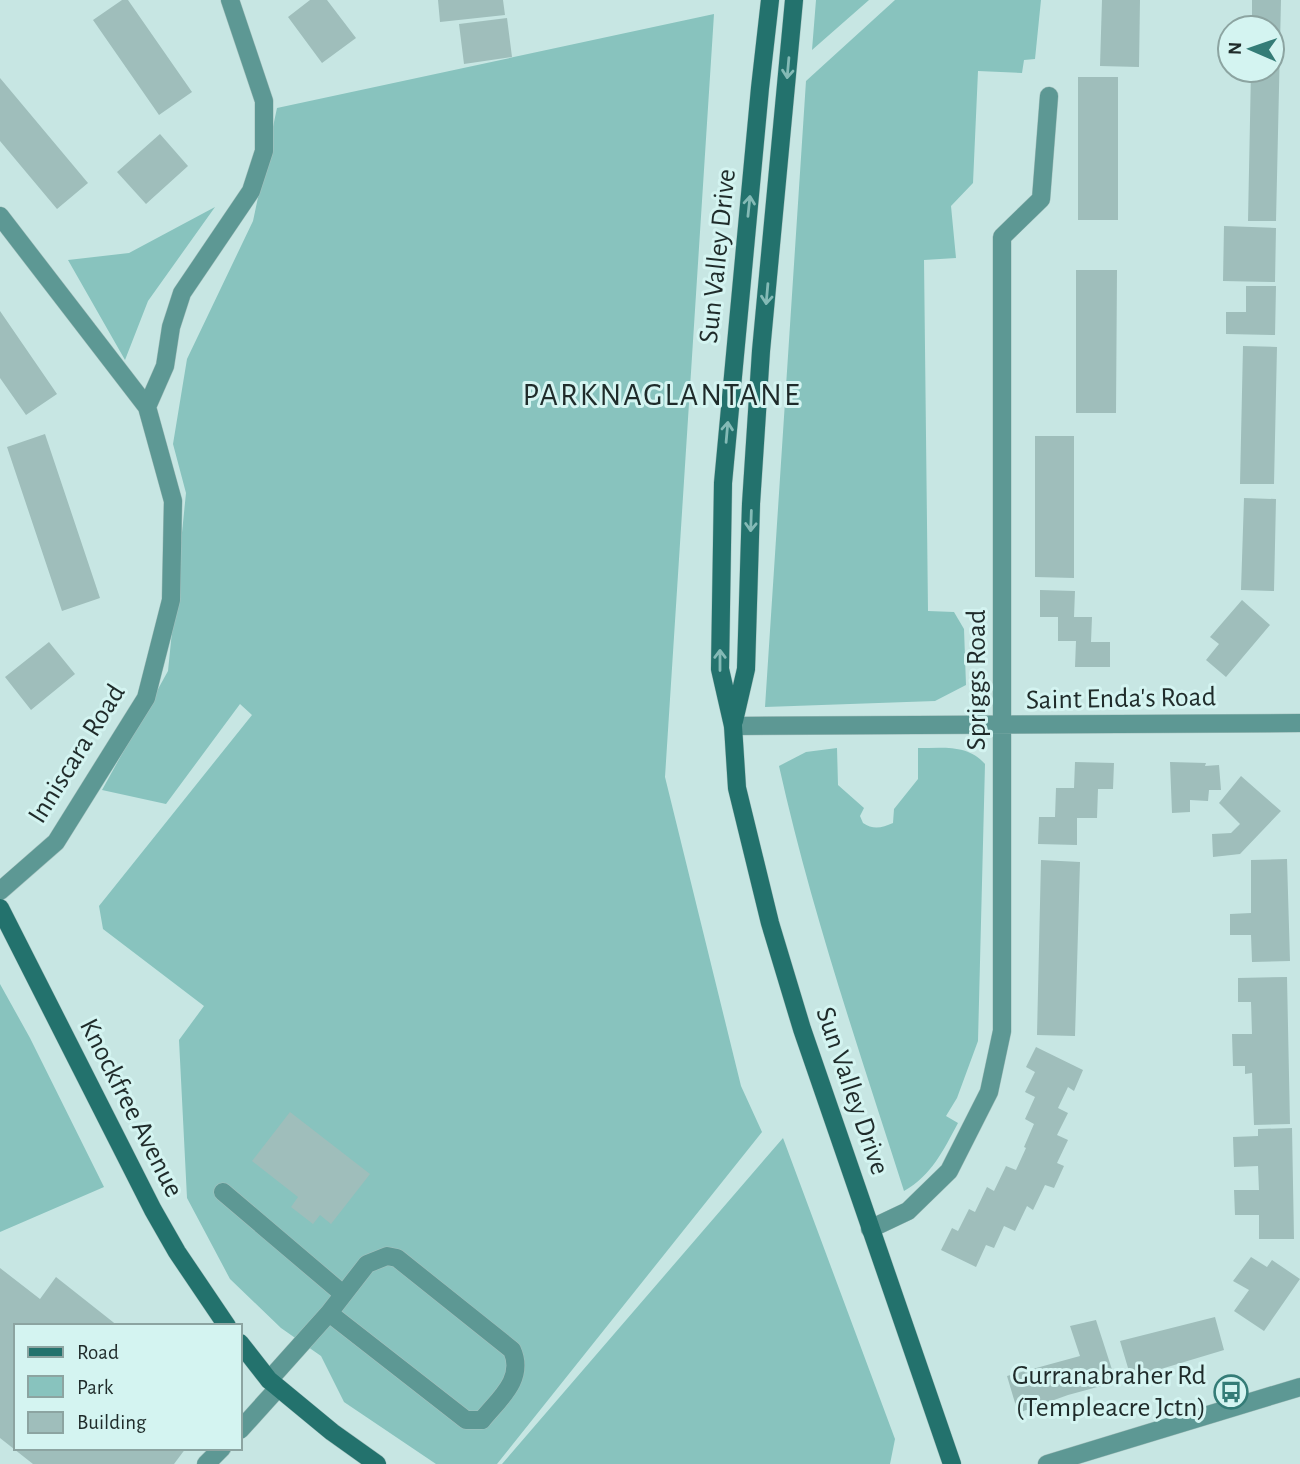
<svg xmlns="http://www.w3.org/2000/svg" width="1300" height="1464" viewBox="0 0 1300 1464" font-family="'Alegreya Sans',sans-serif">
	<rect width="100%" height="100%" fill="#c7e6e3"/>
	<!-- green -->
	<path fill="#88c3be" d="M816,0H869L812,50Z
		M895,0H1041L1035,59L1024,60L1022,73L978,71L973,183L951,206L956,258L924,260L928,611L954,612L964,629L966,685L935,701L765,707L806,81Z
		M714,14L665,777L741,1086L762,1132L497,1464H436L344,1402L321,1356L281,1328L230,1279L187,1198L179,1040L204,1006L103,929L99,906L252,715L240,704L166,804L102,790L168,671L186,493L173,444L187,359L253,221L277,108Z
		M215,207L148,301L125,360L68,260L129,253Z
		M837,748L838,785L864,808L860,816L863,823C873,830 882,828 893,823L894,809L918,779V748C943,748 968,744 985,764L978,1041L957,1098L946,1116L958,1123C943,1151 932,1175 904,1191C859,1050 811,910 779,766L806,752Z
		M0,984L30,1038L104,1187L0,1232Z
		M783,1138L895,1439L890,1464H502Z"/>
	<!-- building -->
	<path fill="#9fbebb" d="M122,0H128L192,92L159,115L93,20Z
		M310,0H327L356,38L322,63L288,17Z
		M438,0H503L505,15L440,22Z
		M1102,0H1140L1139,67L1100,66Z
		M1252,0H1281L1276,221H1248L1251,70H1272V28H1252Z
		M507,18L512,57L464,64L459,24Z
		M1078,77H1118V220H1078Z
		M0,78L88,183L57,209L0,141Z
		M160,134L188,166L146,204L117,172Z
		M1224,226L1276,228L1275,282L1223,281Z
		M1076,270H1117L1116,413H1076Z
		M1246,286H1276L1275,335L1226,334V312H1246Z
		M0,311L57,394L26,415L0,378Z
		M1243,346L1277,347L1274,484H1240Z
		M45,434L100,598L62,611L7,447Z
		M1035,436H1074V578L1035,577Z
		M1244,498L1276,499L1274,591L1241,590Z
		M1040,590L1075,591L1074,617H1092L1091,642H1110V667H1075L1076,641H1058V617H1040Z
		M1242,600L1270,625L1226,677L1206,660L1219,644L1210,637Z
		M49,642L75,674L31,710L5,677Z
		M1075,762L1114,763L1113,789H1098L1097,818H1077V845L1038,844L1039,817H1055L1056,788H1074Z
		M1170,762L1206,763L1205,766L1219,765L1221,790H1209L1208,801L1190,800V812L1172,813Z
		M1241,776L1281,811L1240,854L1213,857L1212,834L1231,833L1240,824L1219,803Z
		M1287,859L1290,961L1252,962L1251,935H1230V914L1251,913V860Z
		M1041,860L1080,862L1075,1036L1037,1035Z
		M1287,977L1290,1124L1254,1125L1252,1073L1245,1074V1066H1233L1232,1034H1252L1251,1002H1238V978Z
		M1036,1047L1083,1070L1074,1091L1068,1087L1058,1108L1068,1113L1057,1135L1068,1140L1057,1163L1064,1166L1054,1188L1045,1185L1033,1210L1027,1206L1015,1231L1004,1226L994,1248L986,1245L976,1267L941,1250L952,1228L958,1231L969,1209L975,1212L987,1187L994,1191L1006,1166L1016,1170L1026,1148L1024,1147L1034,1124L1025,1119L1035,1097L1025,1092L1035,1072L1026,1067Z
		M290,1112L370,1174L331,1224L320,1215L313,1224L291,1207L298,1197L252,1161Z
		M1292,1128L1294,1239H1259V1215H1235L1234,1190H1259L1258,1166L1234,1167L1233,1137L1258,1136V1129Z
		M1251,1257L1267,1267L1272,1260L1300,1279L1264,1331L1234,1311L1249,1290L1233,1281Z
		M0,1268L40,1299L56,1277L118,1326H16V1448H186L174,1464H33L0,1438Z
		M1215,1317L1224,1350L1131,1378L1120,1341Z
		M1096,1320L1116,1382L1068,1395L1018,1413L1007,1376L1080,1356L1070,1326Z"/>
	<g fill="none" stroke-linecap="round" stroke-linejoin="round">
		<defs>
			<path id="lane" d="M223,1192L343,1294
				M269,1380L329,1313L367,1264L387,1256L397,1258L512,1350C525,1379 499,1399 482,1420H466L329,1313"/>
			<path id="street" d="M0,216L147,407L173,501L171,600L146,698L56,842L0,891
				M147,407L165,366L171,327L182,293L251,191L264,151V101L230,0
				M733,726L1300,723
				M870,1229L908,1211L949,1171L989,1092L1002,1031V237L1041,199L1049,96
				M240,1430L278,1388
				M206,1464L222,1448
				M1047,1464L1300,1387"/>
			<path id="secondary" d="M770,0L760,88L723,483L720,669L733,726L737,788L770,923L802,1029L952,1464
				M734,721L746,669L751,504L761,351L794,0
				M0,908L153,1210L177,1252L227,1326
				M240,1343L269,1380L332,1432L377,1464"/>
		</defs>
		<!-- lane casing -->
		<use href="#lane" stroke="#a5c1be" stroke-width="19"/>
		<!-- street casing -->
		<use href="#street" stroke="#a5c1be" stroke-width="19"/>
		<!-- secondary casing -->
		<use href="#secondary" stroke="#a5c1be" stroke-width="19"/>
		<!-- lane -->
		<use href="#lane" stroke="#5d9894" stroke-width="18"/>
		<!-- street -->
		<use href="#street" stroke="#5d9894" stroke-width="18"/>
		<!-- secondary -->
		<use href="#secondary" stroke="#23726d" stroke-width="18"/>
	</g>
	<!-- one-way arrows -->
	<defs><path id="oneway-shaft" d="M-6 0H5M1.5-3L5.5 0L1.5 3" fill="none" stroke-width="1.6" stroke-linecap="round" stroke-linejoin="round" transform="scale(1.75)"/></defs>
	<g stroke="#84bab6">
		<use href="#oneway-shaft" transform="translate(788 68) rotate(95)"/>
		<use href="#oneway-shaft" transform="translate(749 206) rotate(-84)"/>
		<use href="#oneway-shaft" transform="translate(767 294) rotate(95)"/>
		<use href="#oneway-shaft" transform="translate(727 432) rotate(-85)"/>
		<use href="#oneway-shaft" transform="translate(751 521) rotate(92)"/>
		<use href="#oneway-shaft" transform="translate(720 660) rotate(-90)"/>
	</g>
	<!-- icons -->
	<defs>
		<symbol id="bus-ring" viewBox="-11 -11 22 22"><circle r="9.5" fill="#d4f4f1" stroke="#347c77" stroke-width="1.5"/><path d="M-5-6H5V4H4V6H2V4H-2V6H-4V4H-5ZM-3.5-4V0h7V-4ZM-3.5 1.2v1.5H-2V1.2ZM2 1.2v1.5H3.5V1.2Z" fill="#347c77"/></symbol>
	</defs>
	<g fill-rule="evenodd">
		<use href="#bus-ring" x="1212" y="1373" width="38" height="38"/>
	</g>
	<g text-anchor="middle" dominant-baseline="central" stroke-width="6" stroke-linejoin="round" paint-order="stroke">
		<!-- street labels -->
		<g font-size="28" fill="#1f2b2a" stroke="#d4f4f1">
			<text transform="translate(718 256) rotate(-84)">Sun Valley Drive</text>
			<text transform="translate(977 680) rotate(-90)">Spriggs Road</text>
			<text transform="translate(1121 699) rotate(-1)">Saint Enda's Road</text>
			<text transform="translate(77 754) rotate(-58)">Inniscara Road</text>
			<text transform="translate(852 1091) rotate(71)">Sun Valley Drive</text>
			<text transform="translate(131 1108) rotate(63)">Knockfree Avenue</text>
		</g>
		<!-- poi labels -->
		<g font-size="28" fill="#1f2b2a" stroke="#d4f4f1" text-anchor="end">
			<text x="1206" y="1376">Gurranabraher Rd<tspan x="1206" dy="32">(Templeacre Jctn)</tspan></text>
		</g>
		<!-- quarter labels -->
		<g font-size="32" letter-spacing="2" fill="#1f2b2a" stroke="#d4f4f1">
			<text x="662" y="395">PARKNAGLANTANE</text>
		</g>
	</g>
	<!-- legend -->
	<rect x="14" y="1324" width="228" height="126" fill="#d4f4f1" stroke="#8ca4a1" stroke-width="2"/>
	<rect x="28" y="1347" width="35" height="10" fill="#23726d" stroke="#8ca4a1" stroke-width="2"/>
	<text x="77" y="1359" font-size="21" fill="#1f2b2a">Road</text>
	<rect x="28" y="1376" width="35" height="21" fill="#88c3be" stroke="#8ca4a1" stroke-width="2"/>
	<text x="77" y="1394" font-size="21" fill="#1f2b2a">Park</text>
	<rect x="28" y="1412" width="35" height="21" fill="#9fbebb" stroke="#8ca4a1" stroke-width="2"/>
	<text x="77" y="1429" font-size="21" fill="#1f2b2a">Building</text>
	<!-- north arrow -->
	<g transform="translate(1251 49) rotate(272)"><circle r="33" fill="#d4f4f1" stroke="#8ca4a1" stroke-width="2"/>
	<path d="M0-5L12 26L0 18L-12 26Z" fill="#347c77"/>
	<text y="-10" font-size="19" font-weight="bold" text-anchor="middle" fill="#1f2b2a">N</text>
	</g>
</svg>
